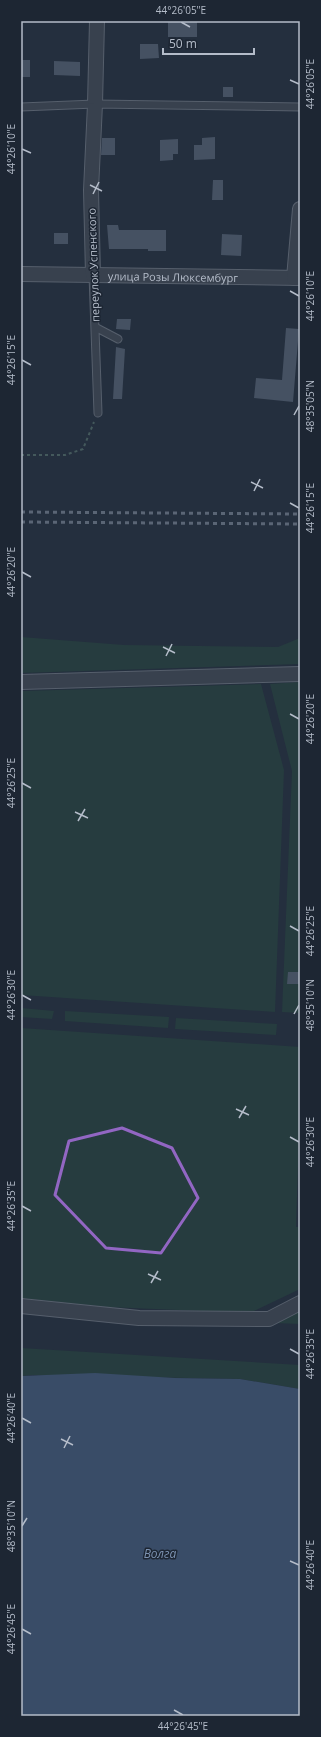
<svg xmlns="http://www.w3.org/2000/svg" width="321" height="1737" viewBox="0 0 321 1737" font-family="'Open Sans',sans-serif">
	<rect width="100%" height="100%" fill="#242f3e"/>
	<!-- green -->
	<path fill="#263c3f" d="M21,637L124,645L278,647L300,638V664L21,673Z
		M300,682V1013L282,1012L292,771L270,684Z
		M261,684L284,770L275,1012L21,995V691Z
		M21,1008L54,1011L52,1019L21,1017Z
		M65,1011L169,1017L168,1028L65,1021Z
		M176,1018L277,1024L276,1035L175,1029Z
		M21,1028L300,1047V1106L296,1227H300V1289L250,1313L107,1307L21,1298Z
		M300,1310V1324L274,1323Z
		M21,1348L300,1365V1389L240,1379L32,1375L21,1376Z"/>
	<!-- water -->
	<path fill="#394c67" d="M95,1373L175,1378L240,1379L300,1389V1716H21V1376Z"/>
	<!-- building -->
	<path fill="#455162" d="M168,21H197V37H168Z
		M140,44H158L159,58L140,59Z
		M21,60H30V77H21Z
		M54,61L80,62V76L54,75Z
		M223,87H233V97H223Z
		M215,137V159L194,160V145H202V138Z
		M102,138H115V155H101Z
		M178,139V154H173V160L160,161V140Z
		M213,180H223V200H212Z
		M107,225H118L119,230H166V251H148V249H109Z
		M54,233H68V244H54Z
		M222,234L242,235L241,256L221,255Z
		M117,319H131L130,330L116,329Z
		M286,328L299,329L293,402L254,398L256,378L282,380Z
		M116,347L125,349L122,399H113Z
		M288,972H300V984H287Z"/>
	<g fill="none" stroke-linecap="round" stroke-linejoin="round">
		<defs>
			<path id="service" d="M21,107L95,104L300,107
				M93,275L98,413
				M95,327L118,339"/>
			<g id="minor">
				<path id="s1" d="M21,274L300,278"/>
				<path d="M93,275L91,190L95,104L97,21"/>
				<path d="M294,278L300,209"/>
				<path d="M21,682L300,674"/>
				<path d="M21,1306L139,1318L269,1319L300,1303"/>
			</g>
		</defs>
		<!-- service casing -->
		<use href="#service" stroke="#565f6c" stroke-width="9"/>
		<!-- minor casing -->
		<use href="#minor" stroke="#565f6c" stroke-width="16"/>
		<!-- path -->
		<path stroke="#44595c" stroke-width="2" stroke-dasharray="3 3" stroke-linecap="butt" d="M21,455H65L83,449L94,422"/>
		<!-- service -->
		<use href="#service" stroke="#38414e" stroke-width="7"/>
		<!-- minor -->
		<use href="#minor" stroke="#38414e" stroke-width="14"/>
		<!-- rail -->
		<path stroke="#5a6575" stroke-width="3" stroke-dasharray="4 4" stroke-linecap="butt" d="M21,512L300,514
			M21,522L300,524"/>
	</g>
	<!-- marked area -->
	<path fill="none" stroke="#9266c3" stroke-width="3" stroke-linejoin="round" d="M122,1128L172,1148L198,1198L161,1253L106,1248L55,1195L69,1141Z"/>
	<!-- ticks -->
	<path fill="none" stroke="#b4bcc9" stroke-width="1.5" d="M181,22L190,27M290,80L299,84M22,149L31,153M90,185L102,191M93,194L99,182M290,291L299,296M22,360L31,365M294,415L299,406M251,482L263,488M254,491L260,479M290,503L299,508M22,572L31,577M163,647L175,653M166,656L172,644M290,714L299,719M22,783L31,788M75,812L88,818M78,821L85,809M290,926L299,931M22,995L31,1000M294,1014L299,1005M236,1109L249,1115M239,1118L246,1106M290,1137L299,1142M22,1206L31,1211M148,1274L161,1280M151,1283L158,1271M290,1349L299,1354M22,1418L31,1423M61,1439L73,1445M64,1448L70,1436M22,1526L27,1518M290,1561L299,1565M22,1629L31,1634M174,1710L183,1715"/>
	<g text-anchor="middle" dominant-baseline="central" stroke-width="3" stroke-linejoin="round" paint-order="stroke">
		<!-- street labels -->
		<g font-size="11" fill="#b4bcc9" stroke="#1d2633">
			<text transform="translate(93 265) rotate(-92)">переулок Успенского</text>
			<text stroke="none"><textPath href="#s1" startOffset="152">улица Розы Люксембург</textPath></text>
		</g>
		<!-- water labels -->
		<g font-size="12" font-style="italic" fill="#7c92b1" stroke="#1d2633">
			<text x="160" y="1553">Волга</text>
		</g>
	</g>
	<!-- border -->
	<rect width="321" height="1737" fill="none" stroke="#1d2633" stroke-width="44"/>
	<!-- scale -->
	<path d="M163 48v6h91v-6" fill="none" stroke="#b4bcc9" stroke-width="2"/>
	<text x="169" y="48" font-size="12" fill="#b4bcc9" stroke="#1d2633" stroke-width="3" paint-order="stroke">50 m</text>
	<rect x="22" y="22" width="277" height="1693" fill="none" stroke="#b4bcc9" stroke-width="1.5"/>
	<g font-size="10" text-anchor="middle" fill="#b4bcc9">
		<text x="181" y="14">44°26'05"E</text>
		<text transform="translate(310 84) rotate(-90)" y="4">44°26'05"E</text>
		<text transform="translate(11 149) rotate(-90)" y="4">44°26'10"E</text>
		<text transform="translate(310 296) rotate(-90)" y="4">44°26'10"E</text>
		<text transform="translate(11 360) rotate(-90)" y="4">44°26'15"E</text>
		<text transform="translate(310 406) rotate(-90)" y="4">48°35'05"N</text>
		<text transform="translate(310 508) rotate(-90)" y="4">44°26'15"E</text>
		<text transform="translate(11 572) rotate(-90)" y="4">44°26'20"E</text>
		<text transform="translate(310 719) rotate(-90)" y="4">44°26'20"E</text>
		<text transform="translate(11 783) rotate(-90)" y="4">44°26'25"E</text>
		<text transform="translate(310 931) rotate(-90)" y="4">44°26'25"E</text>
		<text transform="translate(11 995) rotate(-90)" y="4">44°26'30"E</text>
		<text transform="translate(310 1005) rotate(-90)" y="4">48°35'10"N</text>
		<text transform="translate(310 1142) rotate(-90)" y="4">44°26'30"E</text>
		<text transform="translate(11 1206) rotate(-90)" y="4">44°26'35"E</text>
		<text transform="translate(310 1354) rotate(-90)" y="4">44°26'35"E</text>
		<text transform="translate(11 1418) rotate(-90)" y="4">44°26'40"E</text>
		<text transform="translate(11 1526) rotate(-90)" y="4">48°35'10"N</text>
		<text transform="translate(310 1565) rotate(-90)" y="4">44°26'40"E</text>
		<text transform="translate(11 1629) rotate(-90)" y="4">44°26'45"E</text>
		<text x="183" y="1730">44°26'45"E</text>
	</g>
</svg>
